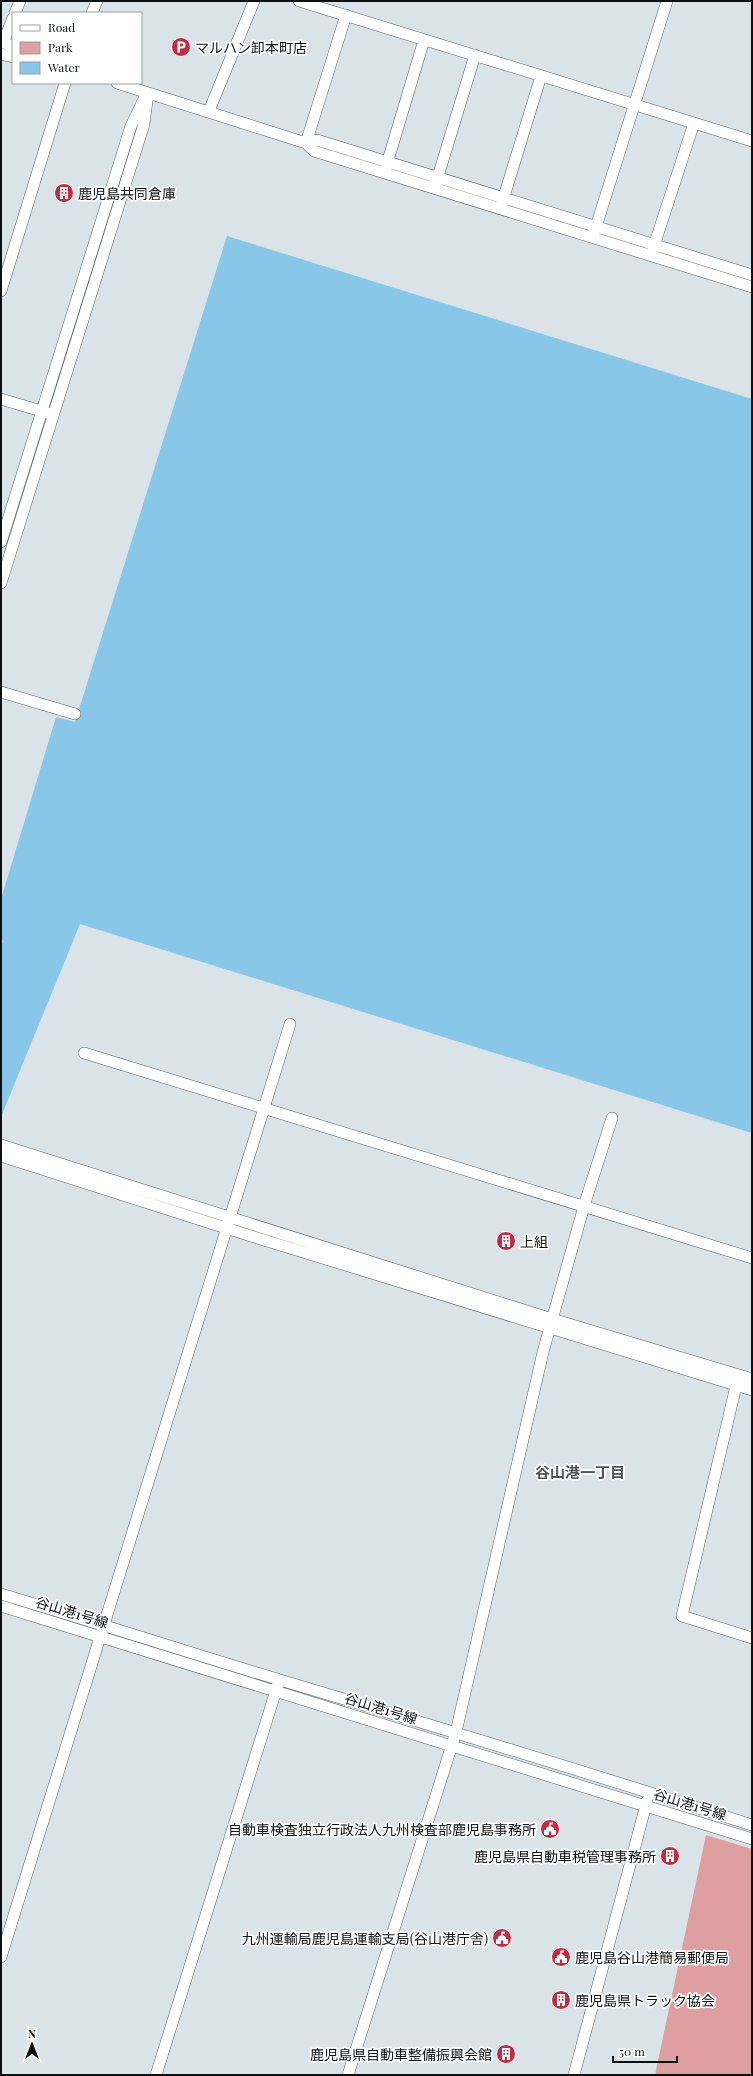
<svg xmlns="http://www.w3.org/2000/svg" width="753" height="2076" viewBox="0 0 753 2076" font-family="'Playfair Display','Noto Sans JP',serif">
	<rect width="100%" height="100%" fill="#d9e3e8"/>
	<!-- green -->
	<path fill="#dd9fa0" d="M706,1835L752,1849V2075H655Z"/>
	<!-- water -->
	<path fill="#89c7e8" d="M227,236L752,399V1133L80,924L1,1117V946L3,941L1,939V899L56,717L75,722Z"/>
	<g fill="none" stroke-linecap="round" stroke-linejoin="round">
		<defs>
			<path id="minor" d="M299,1L752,141
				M15,13L20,1
				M92,13L97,1
				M1,42L13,46
				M3,43L13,18
				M1,54L13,57
				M117,83L306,143L314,151L752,287
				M209,111L254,1
				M306,143L317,140L752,275
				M306,143L346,15
				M386,167L424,40
				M436,183L475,55
				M502,203L541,76
				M594,233L667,1
				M652,252L694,123
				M1,291L65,83
				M1,399L48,413
				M1,542L131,126L144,99
				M1,583L144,124L148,93
				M1,692L75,714
				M84,1053L752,1258
				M1,1145L552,1319L752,1379
				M1,1156L251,1236L752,1390
				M736,1386L682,1616L752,1638
				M1,1594C95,1622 187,1652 280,1680C438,1727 595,1775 752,1825
				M1,1606L752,1839
				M1,1957L290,1024
				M156,2075L278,1684
				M348,2075L456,1732L543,1352L584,1206L612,1118
				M574,2075L647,1801"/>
		</defs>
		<!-- minor casing -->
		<use href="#minor" stroke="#576064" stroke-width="12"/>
		<!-- minor -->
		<use href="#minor" stroke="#fff" stroke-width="11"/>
	</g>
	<!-- icons -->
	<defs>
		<symbol id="parking-disc" viewBox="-11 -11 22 22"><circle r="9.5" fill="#be2d42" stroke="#fff"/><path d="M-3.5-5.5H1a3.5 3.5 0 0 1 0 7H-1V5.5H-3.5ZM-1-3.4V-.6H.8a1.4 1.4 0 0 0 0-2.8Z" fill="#fff"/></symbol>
		<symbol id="building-disc" viewBox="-11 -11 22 22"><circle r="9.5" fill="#be2d42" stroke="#fff"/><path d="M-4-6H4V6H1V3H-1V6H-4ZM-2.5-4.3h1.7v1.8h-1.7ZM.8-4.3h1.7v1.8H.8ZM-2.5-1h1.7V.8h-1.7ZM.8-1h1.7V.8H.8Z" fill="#fff"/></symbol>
		<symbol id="civic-disc" viewBox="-11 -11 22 22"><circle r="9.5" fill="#be2d42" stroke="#fff"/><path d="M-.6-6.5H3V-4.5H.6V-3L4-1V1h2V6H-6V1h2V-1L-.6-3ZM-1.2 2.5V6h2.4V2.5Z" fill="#fff"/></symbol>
	</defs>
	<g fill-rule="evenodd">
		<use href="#parking-disc" x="170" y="36" width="22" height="22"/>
		<use href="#building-disc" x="53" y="182" width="22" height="22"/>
		<use href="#building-disc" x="495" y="1230" width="22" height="22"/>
		<use href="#civic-disc" x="539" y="1818" width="22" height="22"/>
		<use href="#building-disc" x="659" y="1845" width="22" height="22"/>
		<use href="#civic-disc" x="491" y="1927" width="22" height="22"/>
		<use href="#civic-disc" x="550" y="1946" width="22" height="22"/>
		<use href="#building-disc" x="550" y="1989" width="22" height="22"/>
		<use href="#building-disc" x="495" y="2043" width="22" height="22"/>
	</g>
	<g text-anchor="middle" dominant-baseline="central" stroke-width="3.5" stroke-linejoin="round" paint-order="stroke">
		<!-- poi labels -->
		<g font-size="14" fill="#0c1012" stroke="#fff" text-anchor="start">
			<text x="195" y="47">マルハン卸本町店</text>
			<text x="78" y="193">鹿児島共同倉庫</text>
			<text x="520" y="1241">上組</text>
			<text x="536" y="1829" text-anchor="end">自動車検査独立行政法人九州検査部鹿児島事務所</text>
			<text x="656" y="1856" text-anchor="end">鹿児島県自動車税管理事務所</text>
			<text x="488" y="1938" text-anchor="end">九州運輸局鹿児島運輸支局(谷山港庁舎)</text>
			<text x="575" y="1957">鹿児島谷山港簡易郵便局</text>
			<text x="575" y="2000">鹿児島県トラック協会</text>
			<text x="492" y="2054" text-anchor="end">鹿児島県自動車整備振興会館</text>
		</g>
		<!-- street labels -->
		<g font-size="14" fill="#0c1012" stroke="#fff">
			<text transform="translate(72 1612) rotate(17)">谷山港1号線</text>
			<text transform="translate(381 1708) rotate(17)">谷山港1号線</text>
			<text transform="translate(690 1804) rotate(17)">谷山港1号線</text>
		</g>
		<!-- neighbourhood labels -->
		<g font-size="15" font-weight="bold" fill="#4d555a" stroke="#fff">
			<text x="580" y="1472">谷山港一丁目</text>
		</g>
	</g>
	<!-- border -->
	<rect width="753" height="2076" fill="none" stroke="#0c1012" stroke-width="4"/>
	<!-- legend -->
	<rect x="12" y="12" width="130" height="72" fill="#ffffff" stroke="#9e9fa0"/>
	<rect x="20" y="25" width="20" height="6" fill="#ffffff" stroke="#9e9fa0"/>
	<text x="48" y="32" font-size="12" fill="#0c1012">Road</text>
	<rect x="20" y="42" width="20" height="12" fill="#dd9fa0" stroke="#9e9fa0"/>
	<text x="48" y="52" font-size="12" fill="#0c1012">Park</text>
	<rect x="20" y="62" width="20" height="12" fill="#89c7e8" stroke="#9e9fa0"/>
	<text x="48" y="72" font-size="12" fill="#0c1012">Water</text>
	<!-- north arrow -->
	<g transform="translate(32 2044)" stroke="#ffffff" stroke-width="3" paint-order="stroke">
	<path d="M0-3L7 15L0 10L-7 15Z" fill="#0c1012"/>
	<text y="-6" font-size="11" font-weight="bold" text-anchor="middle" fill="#0c1012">N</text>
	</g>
	<!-- scale -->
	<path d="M613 2056v6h64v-6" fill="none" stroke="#0c1012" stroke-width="2"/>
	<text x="619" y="2056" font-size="12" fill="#0c1012" stroke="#ffffff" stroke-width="3" paint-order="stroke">50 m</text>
</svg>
